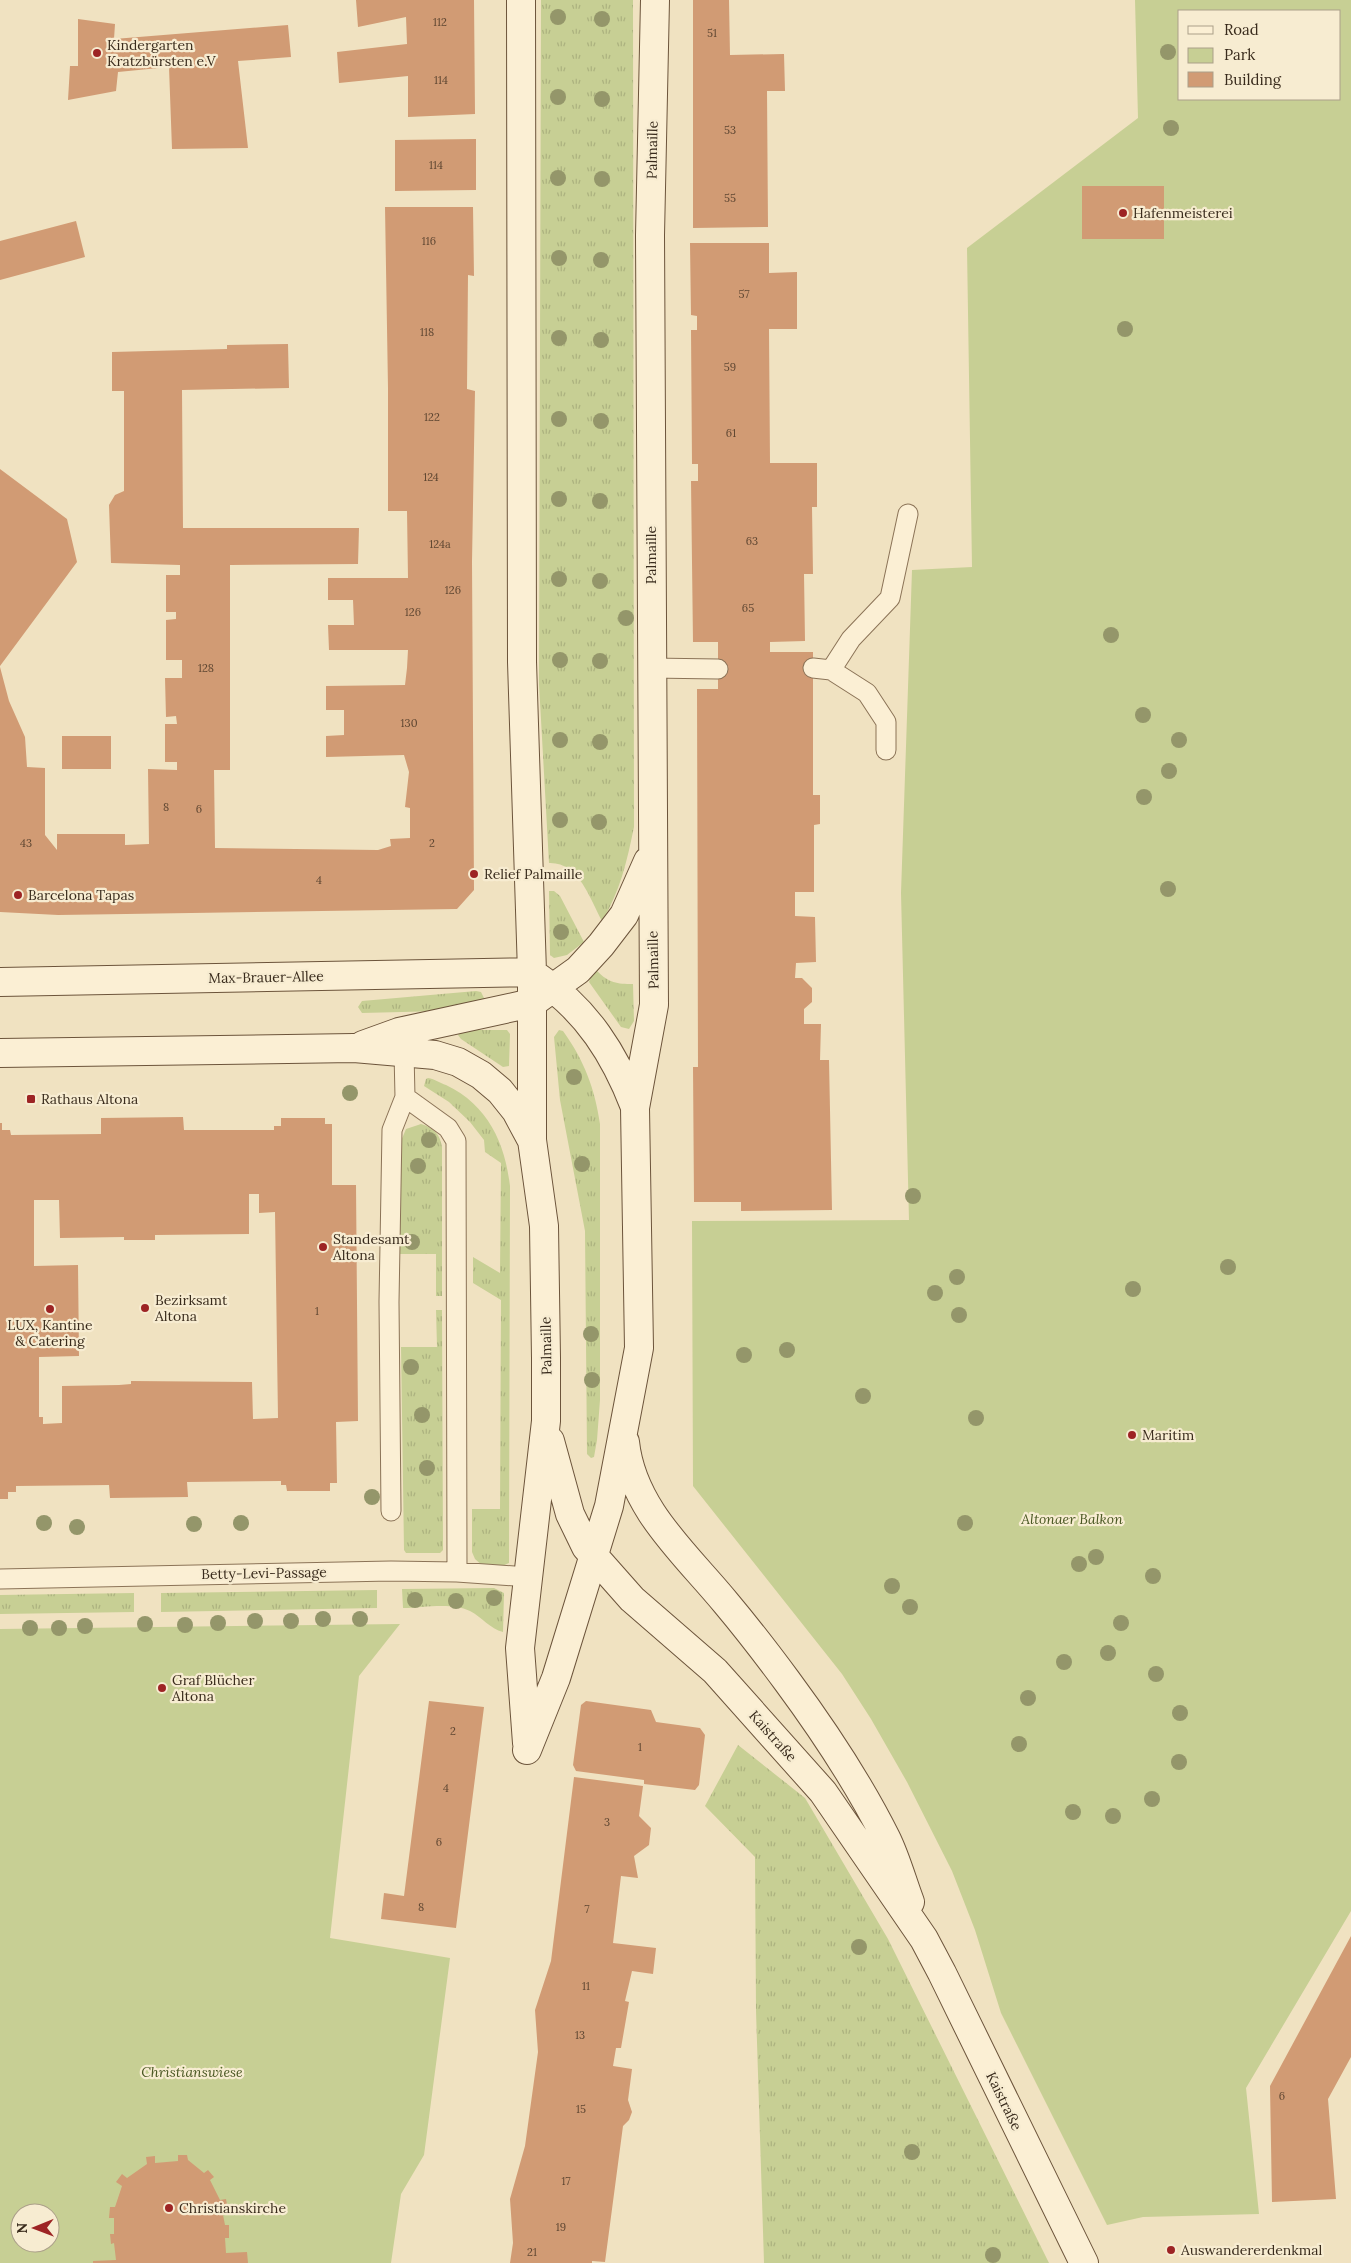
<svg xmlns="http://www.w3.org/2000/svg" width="1351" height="2263" viewBox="0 0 1351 2263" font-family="Lora,serif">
	<defs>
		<pattern id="grass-tufts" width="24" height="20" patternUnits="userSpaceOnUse" patternTransform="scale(1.25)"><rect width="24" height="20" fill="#c7cf94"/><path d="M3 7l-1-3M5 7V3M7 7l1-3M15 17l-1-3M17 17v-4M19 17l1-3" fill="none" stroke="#acb27f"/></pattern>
	</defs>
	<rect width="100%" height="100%" fill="#f0e2c1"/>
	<!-- grass -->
	<path fill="url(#grass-tufts)" d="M541,0H633L634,827C627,861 620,892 602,921C590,899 579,862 549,863L539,684Z
		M549,891H554L560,896L584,942L567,955L554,958L550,955Z
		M597,971C609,983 617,984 633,984L634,1021L629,1029L621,1027L589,982L591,976Z
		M476,991L481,992L485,1000L442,1011L362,1013L358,1007L362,1001Z
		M461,1030H507L510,1034L509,1066L503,1067L461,1039L458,1035Z
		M559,1030L563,1031C584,1060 595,1089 600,1124V1400L597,1440L594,1457L591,1458L587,1454L585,1231L560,1100L554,1037Z
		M428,1078C435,1079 440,1083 446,1085C488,1105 505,1143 510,1186L509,1563L502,1566L484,1567L475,1559L472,1552V1509H500L501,1300L473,1283V1257L500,1273L501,1163L485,1152L484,1140L470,1122L449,1102L424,1086L426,1079Z
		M421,1124C434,1128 440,1134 442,1147V1296H436V1254H400L398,1148L406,1129Z
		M436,1310H442L443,1550L440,1553H406L404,1550L401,1347H437Z
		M494,1588L504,1593L503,1632C490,1629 482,1617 470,1611C451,1602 423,1608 403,1608L402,1589Z
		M377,1590V1608L161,1612V1593Z
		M134,1593V1612L0,1614V1595Z
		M738,1745L805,1798L888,1939L1049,2263H764L756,2011L755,1857L705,1806Z"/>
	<!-- green -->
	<path fill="#c7cf94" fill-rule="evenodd" d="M1135,0H1351V1911L1246,2088L1259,2214L1143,2217L1107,2225L1001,2013L975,1930L952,1871L907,1782L871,1719L842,1674L693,1486L692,1221L909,1220L901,893L912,570L972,567L967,248L1138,118ZM1180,11H1340V99H1180Z
		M400,1624L359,1676L330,1938L450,1958L424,2155L401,2194L391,2263H0V1629ZM20,2213H50V2243H20Z"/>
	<!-- building -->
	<path fill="#d19b74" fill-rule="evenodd" d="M356,0H474L475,114L408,117V76L339,83L337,52L407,44L406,17L358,27Z
		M693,0H729L730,55L784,54L785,91H767L768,227L693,228Z
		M78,19L115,24L114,39L288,25L291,57L238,61L248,148L172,149L169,67L118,72L116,91L68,100L70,66H78Z
		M476,139V190L395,191V140Z
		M1082,186H1164V239H1082Z
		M385,207H473L474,276L468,275L467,389L475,391L472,562L474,890L457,909L126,914L58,915L0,912V667L9,701L25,737L27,767L45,768V835L57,850V834H125V845L149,844L148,769L177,770V762H165V724H177L176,716L166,717L165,678H182V660H166V620L176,619V612H166V575H180V565L111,563L109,505L115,495L124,491V391H112V352L227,349V345L288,344L289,388L182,390L183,528H359L358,564L230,565V770H214L215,848L378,850L391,846L390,839L410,838V808L405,807L409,772L404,755L326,757V736L344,735V710H326V686L405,685L407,668L408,650H329L328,625H354L353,600H328V578H408L407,511H388V388Z
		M76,221L85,257L0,280V241Z
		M690,243H769V273L797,272V329H769L770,463H817V507H812L813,574H804L805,641L770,642V652H813V795H820V824L814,825V892H795V916L815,917L816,962L796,963L795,978H802L812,988V1002L804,1009V1024H821L820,1060H829L832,1210L741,1211V1202H694L693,1067H698L697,689H718V642H693L691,481H698V464H692L691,330H697V316L691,315Z
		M0,469L67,519L77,562L0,666Z
		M62,736H111V769H62Z
		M183,1117L184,1130H274V1126H281V1118H325V1124H332V1185H356L358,1421L336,1422L337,1483H330V1491H287L286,1485H281V1481L187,1482L188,1497L110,1498L109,1485L16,1486V1492H8V1499H0V1123H2V1130H10L11,1135L101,1134V1118ZM249,1194H259V1213L275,1212L278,1418L253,1419L252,1382L131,1381V1384L119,1385L62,1386V1423L43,1424V1417H39V1357L79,1356L78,1265L34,1266V1200H59L60,1238L124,1237V1240H155V1235L249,1234Z
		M429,1701L484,1707L456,1928L381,1919L384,1893L404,1896Z
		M586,1701L651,1710L656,1722L700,1728L705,1735L699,1785L695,1790L644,1784V1780L576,1771L573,1765L581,1705Z
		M574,1777L643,1786L639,1816L651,1828L649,1845L634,1856L638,1878L621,1876L613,1943L656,1948L653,1974L632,1971L625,2001L629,2002L621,2048H616L613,2066L632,2069L628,2100L632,2112L629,2120L623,2126L605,2262L592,2261V2263H510L513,2243L510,2199L525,2146L538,2052L535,2010L551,1961Z
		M1351,1936V2057L1328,2099L1336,2199L1272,2202L1270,2086Z
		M178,2155H187L188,2160L204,2173L208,2170L214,2177L210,2180L220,2200L226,2199L228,2210H222L225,2225H229V2238H225L226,2253L247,2252L248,2263H93V2261L116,2260L114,2243L111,2244L110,2234H114V2218H109L110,2207H115L122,2186L116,2182L122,2174L127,2178L147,2164L146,2157L155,2156V2163L178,2161Z"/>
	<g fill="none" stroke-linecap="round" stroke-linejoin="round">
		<defs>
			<path id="lane" d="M651,668L718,669
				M813,668L831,670L867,693L886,722V750
				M831,670L851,639L890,598L908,514
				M404,1052L405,1097L448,1128L456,1141L457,1572
				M391,1511L389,1302L392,1130L405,1097
				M0,1579L391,1571L457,1572L528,1577"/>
			<path id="secondary" d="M521,0L522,662L532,972V1140L544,1226L546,1358V1421L520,1648L527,1743
				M539,978C587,1010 615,1055 635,1107
				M0,982L532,972
				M363,1045L399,1032L532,1003L578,970L601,945L624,915L648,861
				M0,1053L354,1048L435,1055L458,1062L481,1075L500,1091L516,1111L531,1139
				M550,1441L570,1514L586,1547L632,1599L715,1671L823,1792L924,1939L942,1973L1084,2263
				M625,1442C632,1509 686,1554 726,1603C747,1628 767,1654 787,1681C824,1731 858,1782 886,1838C896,1858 902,1881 910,1902
				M527,1750L556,1678L609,1506L639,1348L635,1108L654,1005L650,235L655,0"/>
		</defs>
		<!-- lane casing -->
		<use href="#lane" stroke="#8b7357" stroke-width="21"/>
		<!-- secondary casing -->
		<use href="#secondary" stroke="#6c543b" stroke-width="30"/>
		<!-- lane -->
		<use href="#lane" stroke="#fbefd4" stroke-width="19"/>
		<!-- secondary -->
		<use href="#secondary" stroke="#fbefd4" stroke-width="28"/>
	</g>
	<!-- trees -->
	<g fill="#94966a">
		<circle cx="558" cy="17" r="8"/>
		<circle cx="602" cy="19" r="8"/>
		<circle cx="1168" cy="52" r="8"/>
		<circle cx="558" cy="97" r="8"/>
		<circle cx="602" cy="99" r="8"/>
		<circle cx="1171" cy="128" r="8"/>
		<circle cx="558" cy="178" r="8"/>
		<circle cx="602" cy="179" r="8"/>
		<circle cx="559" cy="258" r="8"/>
		<circle cx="601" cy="260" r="8"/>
		<circle cx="1125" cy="329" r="8"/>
		<circle cx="559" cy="338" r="8"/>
		<circle cx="601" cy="340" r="8"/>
		<circle cx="559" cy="419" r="8"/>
		<circle cx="601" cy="421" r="8"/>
		<circle cx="559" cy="499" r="8"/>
		<circle cx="600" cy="501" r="8"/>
		<circle cx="559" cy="579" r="8"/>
		<circle cx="600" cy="581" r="8"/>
		<circle cx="626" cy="618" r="8"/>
		<circle cx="1111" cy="635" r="8"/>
		<circle cx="560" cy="660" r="8"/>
		<circle cx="600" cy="661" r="8"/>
		<circle cx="1143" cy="715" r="8"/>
		<circle cx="560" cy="740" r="8"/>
		<circle cx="1179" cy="740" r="8"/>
		<circle cx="600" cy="742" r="8"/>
		<circle cx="1169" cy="771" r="8"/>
		<circle cx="1144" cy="797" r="8"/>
		<circle cx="560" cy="820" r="8"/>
		<circle cx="599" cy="822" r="8"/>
		<circle cx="1168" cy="889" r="8"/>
		<circle cx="561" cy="932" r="8"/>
		<circle cx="574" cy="1077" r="8"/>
		<circle cx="350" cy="1093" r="8"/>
		<circle cx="429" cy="1140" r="8"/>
		<circle cx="582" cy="1164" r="8"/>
		<circle cx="418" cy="1166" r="8"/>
		<circle cx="913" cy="1196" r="8"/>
		<circle cx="412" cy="1242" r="8"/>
		<circle cx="1228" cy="1267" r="8"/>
		<circle cx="957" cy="1277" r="8"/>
		<circle cx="1133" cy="1289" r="8"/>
		<circle cx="935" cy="1293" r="8"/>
		<circle cx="959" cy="1315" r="8"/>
		<circle cx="591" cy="1334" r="8"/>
		<circle cx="787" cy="1350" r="8"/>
		<circle cx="744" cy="1355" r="8"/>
		<circle cx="411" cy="1367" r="8"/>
		<circle cx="592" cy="1380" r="8"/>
		<circle cx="863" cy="1396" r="8"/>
		<circle cx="422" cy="1415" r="8"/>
		<circle cx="976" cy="1418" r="8"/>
		<circle cx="427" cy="1468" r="8"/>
		<circle cx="372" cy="1497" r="8"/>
		<circle cx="44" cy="1523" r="8"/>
		<circle cx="241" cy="1523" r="8"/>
		<circle cx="965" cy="1523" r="8"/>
		<circle cx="194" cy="1524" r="8"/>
		<circle cx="77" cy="1527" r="8"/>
		<circle cx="1096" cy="1557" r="8"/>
		<circle cx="1079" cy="1564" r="8"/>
		<circle cx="1153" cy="1576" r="8"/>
		<circle cx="892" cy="1586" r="8"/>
		<circle cx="494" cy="1598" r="8"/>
		<circle cx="415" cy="1600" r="8"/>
		<circle cx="456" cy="1601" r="8"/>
		<circle cx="910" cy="1607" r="8"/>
		<circle cx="323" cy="1619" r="8"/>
		<circle cx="360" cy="1619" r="8"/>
		<circle cx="255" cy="1621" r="8"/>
		<circle cx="291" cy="1621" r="8"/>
		<circle cx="218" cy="1623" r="8"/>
		<circle cx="1121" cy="1623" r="8"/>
		<circle cx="145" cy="1624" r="8"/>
		<circle cx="185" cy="1625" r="8"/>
		<circle cx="85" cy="1626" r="8"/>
		<circle cx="30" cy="1628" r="8"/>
		<circle cx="59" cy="1628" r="8"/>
		<circle cx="1108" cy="1653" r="8"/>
		<circle cx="1064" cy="1662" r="8"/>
		<circle cx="1156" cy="1674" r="8"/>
		<circle cx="1028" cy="1698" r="8"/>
		<circle cx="1180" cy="1713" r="8"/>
		<circle cx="1019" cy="1744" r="8"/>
		<circle cx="1179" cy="1762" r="8"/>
		<circle cx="1152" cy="1799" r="8"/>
		<circle cx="1073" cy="1812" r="8"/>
		<circle cx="1113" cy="1816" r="8"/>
		<circle cx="859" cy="1947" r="8"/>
		<circle cx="912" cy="2152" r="8"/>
		<circle cx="993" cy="2255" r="8"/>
	</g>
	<!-- markers -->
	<g fill="#9d2424" stroke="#f7ecd1" stroke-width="2">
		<circle cx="97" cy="53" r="5"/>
		<circle cx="1123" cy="213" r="5"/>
		<circle cx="474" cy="874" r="5"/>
		<circle cx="18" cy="895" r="5"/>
		<rect x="26" y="1094" width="10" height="10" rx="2.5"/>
		<circle cx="323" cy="1247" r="5"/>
		<circle cx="145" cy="1308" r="5"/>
		<circle cx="50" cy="1309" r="5"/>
		<circle cx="1132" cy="1435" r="5"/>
		<circle cx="162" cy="1688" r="5"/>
		<circle cx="169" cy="2208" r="5"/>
		<circle cx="1171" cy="2250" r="5"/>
	</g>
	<g text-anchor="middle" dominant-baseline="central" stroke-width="4.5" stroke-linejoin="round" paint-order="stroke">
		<!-- number labels -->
		<g font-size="11" fill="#5f4732">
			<text x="440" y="22">112</text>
			<text x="712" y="33">51</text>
			<text x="441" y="80">114</text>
			<text x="730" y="130">53</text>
			<text x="436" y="165">114</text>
			<text x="730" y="198">55</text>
			<text x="429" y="241">116</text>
			<text x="744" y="294">57</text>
			<text x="427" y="332">118</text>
			<text x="730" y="367">59</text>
			<text x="432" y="417">122</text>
			<text x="731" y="433">61</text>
			<text x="431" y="477">124</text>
			<text x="752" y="541">63</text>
			<text x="440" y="544">124a</text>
			<text x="453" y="590">126</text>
			<text x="748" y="608">65</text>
			<text x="413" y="612">126</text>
			<text x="206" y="668">128</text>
			<text x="409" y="723">130</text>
			<text x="166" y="807">8</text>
			<text x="199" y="809">6</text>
			<text x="26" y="843">43</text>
			<text x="432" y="843">2</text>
			<text x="319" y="880">4</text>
			<text x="317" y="1311">1</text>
			<text x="453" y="1731">2</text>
			<text x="640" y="1747">1</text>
			<text x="446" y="1788">4</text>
			<text x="607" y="1822">3</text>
			<text x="439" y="1842">6</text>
			<text x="421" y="1907">8</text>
			<text x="587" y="1909">7</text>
			<text x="586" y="1986">11</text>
			<text x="580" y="2035">13</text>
			<text x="1282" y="2096">6</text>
			<text x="581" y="2109">15</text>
			<text x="566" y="2181">17</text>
			<text x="561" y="2227">19</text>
			<text x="532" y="2252">21</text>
		</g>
		<!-- poi labels -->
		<g font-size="14" fill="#392b1c" stroke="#f7ecd1" text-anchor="start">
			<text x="107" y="45">Kindergarten<tspan x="107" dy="16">Kratzbürsten e.V</tspan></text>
			<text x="1133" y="213">Hafenmeisterei</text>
			<text x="484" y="874">Relief Palmaille</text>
			<text x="28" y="895">Barcelona Tapas</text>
			<text x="41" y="1099">Rathaus Altona</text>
			<text x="333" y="1239">Standesamt<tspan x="333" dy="16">Altona</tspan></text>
			<text x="155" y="1300">Bezirksamt<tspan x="155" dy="16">Altona</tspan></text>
			<text x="50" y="1325" text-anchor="middle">LUX, Kantine<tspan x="50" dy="16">&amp; Catering</tspan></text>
			<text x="1142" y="1435">Maritim</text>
			<text x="172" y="1680">Graf Blücher<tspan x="172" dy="16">Altona</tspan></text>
			<text x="179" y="2208">Christianskirche</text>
			<text x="1181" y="2250">Auswandererdenkmal</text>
		</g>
		<!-- street labels -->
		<g font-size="14" fill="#392b1c" stroke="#f7ecd1">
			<text transform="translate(652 150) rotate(-89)">Palmaille</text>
			<text transform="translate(651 555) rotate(-90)">Palmaille</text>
			<text transform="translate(653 960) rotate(-91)">Palmaille</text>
			<text transform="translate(266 977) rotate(-1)">Max-Brauer-Allee</text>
			<text transform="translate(546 1346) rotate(-91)">Palmaille</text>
			<text transform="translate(264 1573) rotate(-1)">Betty-Levi-Passage</text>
			<text transform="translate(773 1736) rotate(48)">Kaistraße</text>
			<text transform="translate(1004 2101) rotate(64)">Kaistraße</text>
		</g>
		<!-- park labels -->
		<g font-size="14" font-style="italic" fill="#495722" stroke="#f7ecd1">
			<text x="1072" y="1519">Altonaer Balkon</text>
			<text x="192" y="2072">Christianswiese</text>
		</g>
	</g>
	<!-- legend -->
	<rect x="1178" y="10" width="162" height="90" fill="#f7ecd1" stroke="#ab9f89"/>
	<rect x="1188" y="26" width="25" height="8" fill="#fbefd4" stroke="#ab9f89"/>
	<text x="1224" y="35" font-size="15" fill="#392b1c">Road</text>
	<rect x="1188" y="48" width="25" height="15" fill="#c7cf94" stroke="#ab9f89"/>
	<text x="1224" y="60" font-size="15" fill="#392b1c">Park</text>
	<rect x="1188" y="72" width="25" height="15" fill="#d19b74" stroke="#ab9f89"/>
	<text x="1224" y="85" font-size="15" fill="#392b1c">Building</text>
	<!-- north arrow -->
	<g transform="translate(35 2228) rotate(269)"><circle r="24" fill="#f7ecd1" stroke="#ab9f89"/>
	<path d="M0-4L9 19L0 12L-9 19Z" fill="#9d2424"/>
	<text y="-8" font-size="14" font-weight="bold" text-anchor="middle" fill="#392b1c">N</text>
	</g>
</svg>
